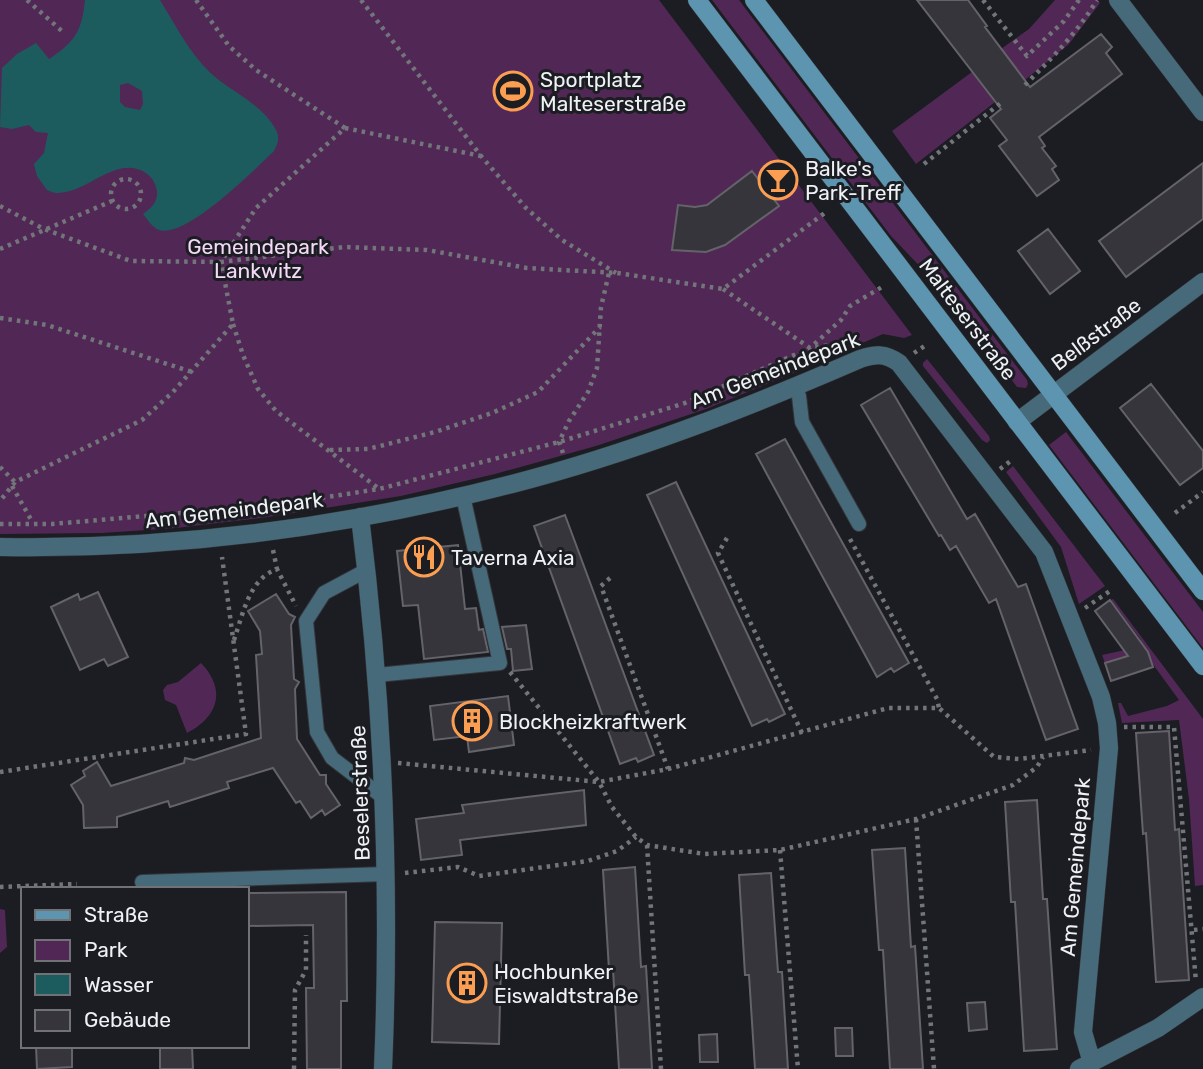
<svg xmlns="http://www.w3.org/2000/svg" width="1203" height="1069" viewBox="0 0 1203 1069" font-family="Rubik,sans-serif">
	<rect width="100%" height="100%" fill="#1b1d22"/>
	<!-- green -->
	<path fill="#512855" d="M0,0H659L912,335L904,338L883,334L789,375L706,409L596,446L495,474L401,496L268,517L176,528L102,533L0,534Z
		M712,0H739L1027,380L1028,384L1026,388L1017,387L952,300L891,236Z
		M1055,0H1097L1100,3L1069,44L1025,80L1001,49L1029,29Z
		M972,72L995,102L916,164L892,131Z
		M927,359L989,436L990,440L987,443L982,440L923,366V363Z
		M1066,432L1203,612V648L1049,445Z
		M1013,466L1105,586L1079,604L1061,547L1006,472Z
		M1113,599L1203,719V885L1195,886L1189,799L1179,720L1122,723L1118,703H1121L1128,716L1167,706L1179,700L1152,663L1147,649L1105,663L1102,655L1125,650L1141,640L1111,600Z
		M201,663C227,690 218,717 187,733L176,705L165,700L163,690L167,685L178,682Z
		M0,909L5,910L7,947L0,953Z"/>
	<!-- water -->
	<path fill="#1d5c5e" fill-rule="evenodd" d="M85,0H160C176,26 191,56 214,76C234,93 264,106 276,130C280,138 278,143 274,151C255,169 186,239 159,230C152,227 148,220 143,214C151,208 158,202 157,192C156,184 153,178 146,173C116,154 87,194 57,193C54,193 50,191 47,190L37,176L34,164L44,153L48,133L36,132L29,125L12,129L0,127L2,68L17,54L36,43L49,59C75,42 82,31 85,0ZM128,83L142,91L143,104L140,110L125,107L120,102V85Z"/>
	<!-- building -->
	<path fill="#36353b" stroke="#646369" stroke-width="2" d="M917,0H968L987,26L985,27L1030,87L1101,34L1112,47L1106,53L1122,74L1039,137L1045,146L1042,148L1056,166L1052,169L1059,180L1037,196L999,146L1007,140L990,118L1001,109Z
		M1203,163V219L1126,277L1099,241Z
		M752,171L779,206L725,245L706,252L672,250L678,205L695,207L707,205Z
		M1048,229L1080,271L1050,294L1018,251Z
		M1151,384L1203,451V468L1180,485L1120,408Z
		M890,388L967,519L975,514L1018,587L1026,584L1078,729L1046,740L996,599L989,603L956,546L950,550L941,535L939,536L861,405Z
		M785,439L909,663L894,672L891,668L877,677L756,454Z
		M676,482L785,714L769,722L767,719L752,726L647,495Z
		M565,515L654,755L638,762L636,758L620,764L534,526Z
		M458,545L465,609L476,608L479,630L483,629L488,652L424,659L418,605L403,606L397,551Z
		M98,592L128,657L108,666L104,659L80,670L51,607L78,594L80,600Z
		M276,594L289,614L295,617L291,625L294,679L299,682L295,689L297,739L320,775H326V784L340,805L325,815L322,810L311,818L300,801L296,803L273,768L227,782L229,788L170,807L168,801L117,817V827L84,828L83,805L71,785L85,776L83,771L97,762L111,786L184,763L185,758L194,760L261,738L256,655L262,654L260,631L248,611Z
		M1110,600L1148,652L1153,667L1111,681L1105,663L1128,656L1095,611Z
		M526,625L532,669L513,671L511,649H507L502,627Z
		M508,696L514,745L469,752L467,736L434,740L430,706Z
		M1169,731L1175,830L1179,829L1189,980L1156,982L1146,833L1143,834L1136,733Z
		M584,790L586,825L460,840L462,855L421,860L416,819L464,813L462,805Z
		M1037,800L1043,899H1047L1057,1049L1024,1051L1015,902H1011L1005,802Z
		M905,848L911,947L915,946L923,1069H890L883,950H879L872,850Z
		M635,867L641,967L646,966L652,1069H619L613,970H609L603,870Z
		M771,873L778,972H782L788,1069H755L749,975H745L739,875Z
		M346,892L347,1001H341V1069H307L306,988H314L313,925L247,926V893Z
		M435,922L502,923L499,1044L432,1042Z
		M985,1002L987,1029L969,1031L967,1003Z
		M835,1028H852L853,1056H836Z
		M717,1034L718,1062H700L699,1035Z
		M36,1046H72V1067L37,1069Z
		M160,1046H192L193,1069H160Z"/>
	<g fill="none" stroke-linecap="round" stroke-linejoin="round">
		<defs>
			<path id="service" d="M795,387L799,396L802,422L859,524
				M367,570L324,593L306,621L317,732L332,758L384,798
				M377,675L500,663L463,496
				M142,882L386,874"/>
			<path id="minor" d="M1118,0L1203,112
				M1017,422L1203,282
				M360,517C383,700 391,884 383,1069
				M0,547C172,550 346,527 512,484C632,453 747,408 860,359C876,354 885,353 899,363L1044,552L1101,697L1107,723L1109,748L1083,1032L1092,1063
				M1079,1069L1158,1028L1203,997"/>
			<path id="secondary" d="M697,0L1203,666
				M754,0L1203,591"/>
		</defs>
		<!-- service casing -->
		<use href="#service" stroke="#34373b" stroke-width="16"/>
		<!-- minor casing -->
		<use href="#minor" stroke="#34373b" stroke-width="19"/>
		<!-- secondary casing -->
		<use href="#secondary" stroke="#34373b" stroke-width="19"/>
		<!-- path -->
		<path stroke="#727579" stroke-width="4.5" stroke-dasharray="3.5 5" stroke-linecap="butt" d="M27,0L63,32
			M196,0L229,46L256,70L345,128L256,208L221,262L344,247L427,250L527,268L617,273L723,289L826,212
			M361,0L481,156L526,208L562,240L616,273
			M983,0L1027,56L1064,21L1079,0
			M1025,85C1052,58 1077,33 1097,0
			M345,128L481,156
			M924,164L1002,102
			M111 194a15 15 0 1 1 30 0a15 15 0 1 1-30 0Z
			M0,206L44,229L131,261L221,262L233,324L173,392L142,420L15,482L0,501
			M0,249L112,201
			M723,289L810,348L843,343
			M0,318L47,325L192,372
			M233,324L243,355L258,389L276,411L378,488
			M914,353L926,345
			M330,450L368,449L435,432L492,413L538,392L600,327
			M563,453L559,442L569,421L588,392L597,368L601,307L609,273
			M0,467L15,482
			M1000,469L1012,460
			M12,486L33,523
			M1175,513L1203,492
			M0,524H52L275,505L379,489L559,442L685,403L810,348L841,320L850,306L882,287
			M727,538L718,553L802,733
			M850,539L937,699L939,708
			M273,550L277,569
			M610,578L601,586L668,769
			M1085,608L1110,591
			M234,640C243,614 249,579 277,569L296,606
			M510,672L599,782L612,807L636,837L647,845L704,854L780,850L916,819L1013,785L1037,767L1043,757
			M1124,727H1174L1196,982
			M398,763L599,782L668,769L888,708H939L994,757L1019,759L1091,750
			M0,772L246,734L222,557
			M916,819L934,1069
			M647,845L661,1069
			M780,850L798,1069
			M405,873L458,867L479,876L588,861L617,851L636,837
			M0,887L77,884
			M1194,930L1203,929
			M294,1069L295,990L306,970V935"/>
		<!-- service -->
		<use href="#service" stroke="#476a7a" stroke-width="14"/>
		<!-- minor -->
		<use href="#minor" stroke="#476a7a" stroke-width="18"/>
		<!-- secondary -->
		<use href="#secondary" stroke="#5d95b0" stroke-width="18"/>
	</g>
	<!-- icons -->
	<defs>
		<symbol id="stadium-ring" viewBox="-11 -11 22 22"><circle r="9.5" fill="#1b1d22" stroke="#fb9e52" stroke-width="1.5"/><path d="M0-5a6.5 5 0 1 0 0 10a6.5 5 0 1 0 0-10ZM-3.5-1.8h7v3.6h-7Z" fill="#fb9e52"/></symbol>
		<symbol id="bar-ring" viewBox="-11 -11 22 22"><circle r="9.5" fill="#1b1d22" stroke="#fb9e52" stroke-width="1.5"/><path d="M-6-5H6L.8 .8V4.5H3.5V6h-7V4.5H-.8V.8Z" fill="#fb9e52"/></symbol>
		<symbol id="restaurant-ring" viewBox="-11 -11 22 22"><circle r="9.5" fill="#1b1d22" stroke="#fb9e52" stroke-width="1.5"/><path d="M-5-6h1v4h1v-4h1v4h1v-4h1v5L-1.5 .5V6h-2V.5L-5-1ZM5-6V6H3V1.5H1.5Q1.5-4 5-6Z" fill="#fb9e52"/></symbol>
		<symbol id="building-ring" viewBox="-11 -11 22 22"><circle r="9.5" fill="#1b1d22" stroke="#fb9e52" stroke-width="1.5"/><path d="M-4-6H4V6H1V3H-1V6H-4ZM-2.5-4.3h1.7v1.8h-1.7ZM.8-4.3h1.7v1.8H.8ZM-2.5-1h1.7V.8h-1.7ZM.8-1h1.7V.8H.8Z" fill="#fb9e52"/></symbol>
	</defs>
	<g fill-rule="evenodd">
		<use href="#stadium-ring" x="491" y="69" width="44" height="44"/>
		<use href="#bar-ring" x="756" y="158" width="44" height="44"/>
		<use href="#restaurant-ring" x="402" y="535" width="44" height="44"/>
		<use href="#building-ring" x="450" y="699" width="44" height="44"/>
		<use href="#building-ring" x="445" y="961" width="44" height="44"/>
	</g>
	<g text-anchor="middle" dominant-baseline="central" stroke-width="6" stroke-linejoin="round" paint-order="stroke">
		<!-- poi labels -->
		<g font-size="21" fill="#eff2f5" stroke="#1b1d22" text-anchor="start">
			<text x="540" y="79">Sportplatz<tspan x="540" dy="24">Malteserstraße</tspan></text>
			<text x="805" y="168">Balke's<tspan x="805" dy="24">Park-Treff</tspan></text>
			<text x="451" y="557">Taverna Axia</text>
			<text x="499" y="721">Blockheizkraftwerk</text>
			<text x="494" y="971">Hochbunker<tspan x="494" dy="24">Eiswaldtstraße</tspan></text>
		</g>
		<!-- park labels -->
		<g font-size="21" fill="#f6d8f9" stroke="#1b1d22">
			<text x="258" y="246">Gemeindepark<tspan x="258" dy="24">Lankwitz</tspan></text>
		</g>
		<!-- street labels -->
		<g font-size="21" fill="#eff2f5" stroke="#1b1d22">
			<text transform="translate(968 319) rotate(53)">Malteserstraße</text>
			<text transform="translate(1096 334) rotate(-37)">Belßstraße</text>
			<text transform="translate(775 370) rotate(-21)">Am Gemeindepark</text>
			<text transform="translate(234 510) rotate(-7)">Am Gemeindepark</text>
			<text transform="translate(360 793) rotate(-92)">Beselerstraße</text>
			<text transform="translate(1075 867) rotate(-85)">Am Gemeindepark</text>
		</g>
	</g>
	<!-- legend -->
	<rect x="21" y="887" width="228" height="161" fill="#1b1d22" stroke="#707276" stroke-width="2"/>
	<rect x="35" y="910" width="35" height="10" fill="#5d95b0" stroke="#707276" stroke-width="2"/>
	<text x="84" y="922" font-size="21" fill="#eff2f5">Straße</text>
	<rect x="35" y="940" width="35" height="21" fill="#512855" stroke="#707276" stroke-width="2"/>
	<text x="84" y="957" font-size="21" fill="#eff2f5">Park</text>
	<rect x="35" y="974" width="35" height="21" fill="#1d5c5e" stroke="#707276" stroke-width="2"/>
	<text x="84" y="992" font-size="21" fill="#eff2f5">Wasser</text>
	<rect x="35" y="1010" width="35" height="21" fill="#36353b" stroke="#707276" stroke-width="2"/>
	<text x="84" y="1027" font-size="21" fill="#eff2f5">Gebäude</text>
</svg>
